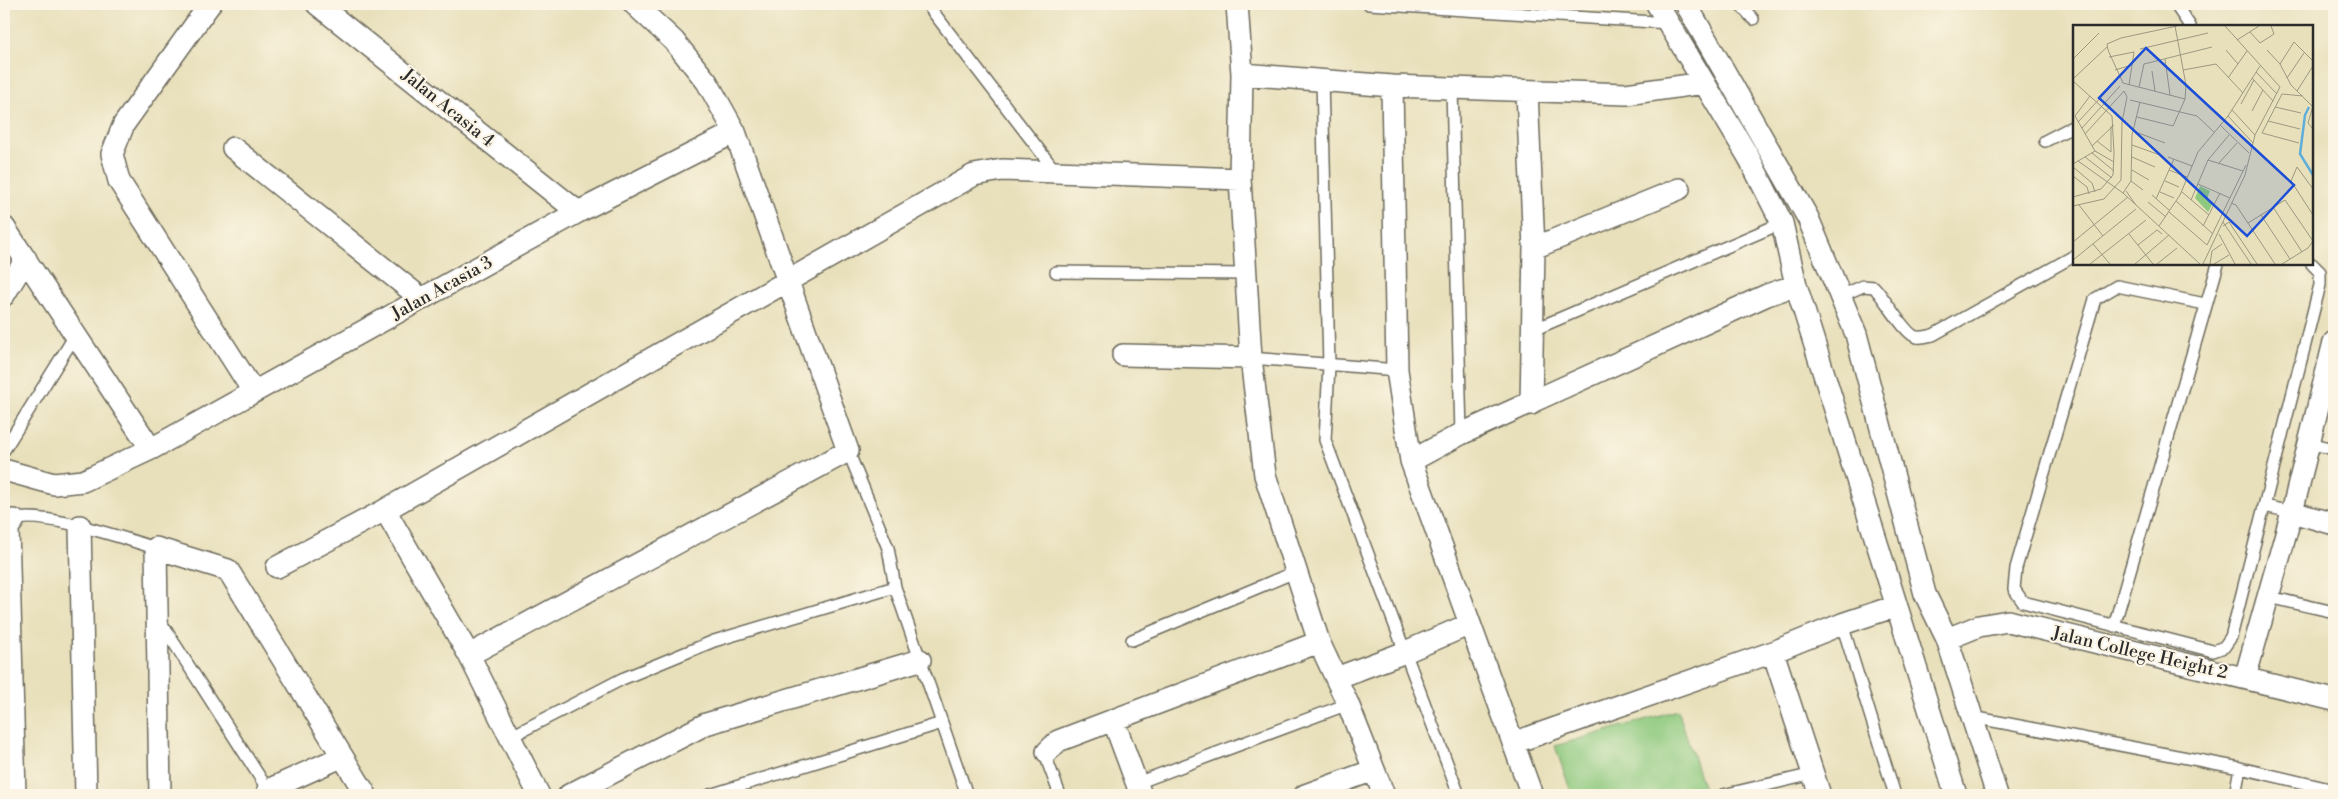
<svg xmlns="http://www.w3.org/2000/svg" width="2338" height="799" viewBox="0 0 2338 799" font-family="'Libre Bodoni',serif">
	<rect width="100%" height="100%" fill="#fcf5e5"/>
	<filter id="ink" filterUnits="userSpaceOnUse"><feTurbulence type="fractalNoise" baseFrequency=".02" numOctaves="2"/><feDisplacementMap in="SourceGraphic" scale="10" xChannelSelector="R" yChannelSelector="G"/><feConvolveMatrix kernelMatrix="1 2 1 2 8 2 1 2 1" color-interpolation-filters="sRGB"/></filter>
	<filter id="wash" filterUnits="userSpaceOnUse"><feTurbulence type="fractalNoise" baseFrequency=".0096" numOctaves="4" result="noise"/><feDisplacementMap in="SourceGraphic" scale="20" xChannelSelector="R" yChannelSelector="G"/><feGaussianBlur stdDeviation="1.12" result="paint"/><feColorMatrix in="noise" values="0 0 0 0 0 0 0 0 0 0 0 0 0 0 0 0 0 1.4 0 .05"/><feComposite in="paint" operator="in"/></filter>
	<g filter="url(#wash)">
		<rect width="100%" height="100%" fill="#e8e0bb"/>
		<!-- green -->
		<path fill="#8dc97e" stroke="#5c7a54" d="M1678,710L1706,795H1572L1555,746Z"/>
	</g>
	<g filter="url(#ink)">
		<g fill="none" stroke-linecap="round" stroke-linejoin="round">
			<defs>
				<path id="lane" d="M927,4L1056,172
					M1369,4L1669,23
					M1740,4L1753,19
					M2175,4L2190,26
					M1322,79L1329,366L1325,440L1459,795
					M1452,88L1461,434
					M2045,141L2074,126
					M1056,272L1246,274
					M1841,296L1863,286L1874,287C1884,297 1906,336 1917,337C1922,338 1928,336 1933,335L2074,256
					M2205,304L2117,286L2095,299L2016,568L2014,589L2023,602L2213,651L2224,647L2231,637L2320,285V272L2312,264
					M1533,330L1782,223
					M1251,358L1397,370
					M2308,443L2334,449
					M4,450L76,334
					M848,451L888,548L895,587L967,795
					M2264,506L2292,512
					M14,520C41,510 125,539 156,548
					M2269,597L2334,612
					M160,621L268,790V794
					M1842,624L1895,795
					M2114,626L2218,264
					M1132,640L1295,572
					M1972,717L2240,768L2334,790
					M510,737L622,679L714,641L895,587
					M1047,752L1048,763L1060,795
					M1137,783L1348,704
					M710,795L942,723
					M1723,795L1813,774
					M2235,795L2240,768"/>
				<path id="street" d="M210,4L124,124L112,154L119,181L253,391
					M317,4L578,212
					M1237,4L1242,74L1240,179L1251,358L1265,475L1319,642L1348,704L1384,795
					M1657,4L1748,156L1782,223L1796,285L1956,795
					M1686,4L1808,218L1856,334L1925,594L1947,639L1997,795
					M1242,74L1392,86L1626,94L1704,83
					M1392,86L1397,370L1411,461L1532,795
					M1527,92L1534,248L1531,404
					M233,148L422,299
					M4,227L151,449
					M1534,248L1679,189
					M4,295L26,259
					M1123,355L1251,358
					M1411,461L1461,434L1767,295L1796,285
					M4,470L54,484L83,481L151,449L578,212L735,132
					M385,510L469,655L539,795
					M2292,512L2334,524
					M14,520L8,528L15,795
					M80,526L86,795
					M277,567L385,510L974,175L1002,170L1240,179
					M1947,639L1979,626L2008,621L2334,700
					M1773,652L1820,795
					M469,655L848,451L735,132L707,82L674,41L634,4
					M1336,678L1403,653L1470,624
					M2245,678L2292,512L2334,342
					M1114,722L1141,795
					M1513,743L1773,652L1842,624L1896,606
					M1047,752L1058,741L1319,642
					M268,790L341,757
					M160,795L156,548L228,570L366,795
					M569,795L706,724L920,660
					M1305,795L1374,770"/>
			</defs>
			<!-- lane casing -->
			<use href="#lane" stroke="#6d6a5d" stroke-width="14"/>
			<!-- street casing -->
			<use href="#street" stroke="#6d6a5d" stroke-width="24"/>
			<!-- lane -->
			<use href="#lane" stroke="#fff" stroke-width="11"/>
			<!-- street -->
			<use href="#street" stroke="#fff" stroke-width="21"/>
		</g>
	</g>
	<g text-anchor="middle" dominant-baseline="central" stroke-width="4.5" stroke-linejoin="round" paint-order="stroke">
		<!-- street labels -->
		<g font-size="18" fill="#2b2b2b" stroke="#fcf5e5">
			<text transform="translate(448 108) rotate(39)">Jalan Acasia 4</text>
			<text transform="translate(442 288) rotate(-29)">Jalan Acasia 3</text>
			<text transform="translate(2140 653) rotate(13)">Jalan College Height 2</text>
		</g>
	</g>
	<!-- overview -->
	<g transform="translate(2073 25)">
		<rect width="240" height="240" fill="#e8e0bb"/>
		<path d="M127,161L137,166L134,174L140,178L135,187L122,173Z" fill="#8dc97e"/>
		<path fill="none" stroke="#5faed9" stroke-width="2.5" d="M236,82L232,90L227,129L240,150"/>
		<path fill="none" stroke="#9c9881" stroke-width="1" d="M104,1L48,13L34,19L35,25L50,58L112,74M177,7L187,18L201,9L198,1M164,15L186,1M67,24L135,8M153,25L165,39M194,25L207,39L218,60L240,82M36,32L61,27L56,60M0,34L26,8M92,34L97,70M207,39L221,17L240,36M42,45L59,40M110,45L143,39L170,68M79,46L82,66M183,47L204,69M155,53L174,26M179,53L200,76M214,53L231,28M0,54L34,22M0,56L39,91L41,128L40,150L28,164L0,172M66,62L71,39L139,22M224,66L240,41M57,75L124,91L141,107M168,79L181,55M240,81L235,98L240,104M202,82L228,88M159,85L182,110M179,86L190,65M155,91L180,118M64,92L100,101L112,74L113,60L102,1M195,96L227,104M5,97L43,56M147,100L176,128M9,103L47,61M60,106L92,118M24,116L38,127M226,118L189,108L209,69L230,71M59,120L87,130M19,121L41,100M22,126L41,137M38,127V101M19,128L41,146M12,132L39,153M59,132L82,142M95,132L119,141M135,135L170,146M5,136L50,168L127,239M146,138L164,118M0,139L22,126L2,91L17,71M0,142L19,158L22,167M59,145L76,155M96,145L114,152M0,151L14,162L16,169M58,156L70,165M92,156L106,162M125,159L157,173M240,164L224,142L218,156L240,190M53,166L63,180M87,167L101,173M109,167L136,190M50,168L58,156L59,110L67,77M79,170L97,186M83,174L101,134M118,175L135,135L156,110M103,176L140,209M75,177L93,192M158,178L163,180L202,239M6,180L30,211M0,181L31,174L48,155L49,97L54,72L51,66L12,109M200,182L229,227M96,187L134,220L173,140M188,190L217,234M150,197L178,239M175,198L212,175L240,216M86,201L107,170L125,127L155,91L187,41M130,201L147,168M150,201L156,197L184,239M56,209L80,239M146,209L162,239M0,217L55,172M20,219L37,239M65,220L84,205L89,209M0,235L63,184M17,239L73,195M62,239L96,210M84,239L104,223M130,239L172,150L182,110L207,62L152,1M137,239L139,226L149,219M141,239L156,230M209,239L235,223L240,216"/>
		<path fill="#1d4ed8" fill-opacity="0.15" stroke="#1d4ed8" stroke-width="2.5" d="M73,23L221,160L174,211L26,73Z"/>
		<rect width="240" height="240" fill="none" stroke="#2b2b2b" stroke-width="2.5"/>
	</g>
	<!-- margin -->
	<rect width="2338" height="799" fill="none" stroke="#fcf5e5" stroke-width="20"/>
</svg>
